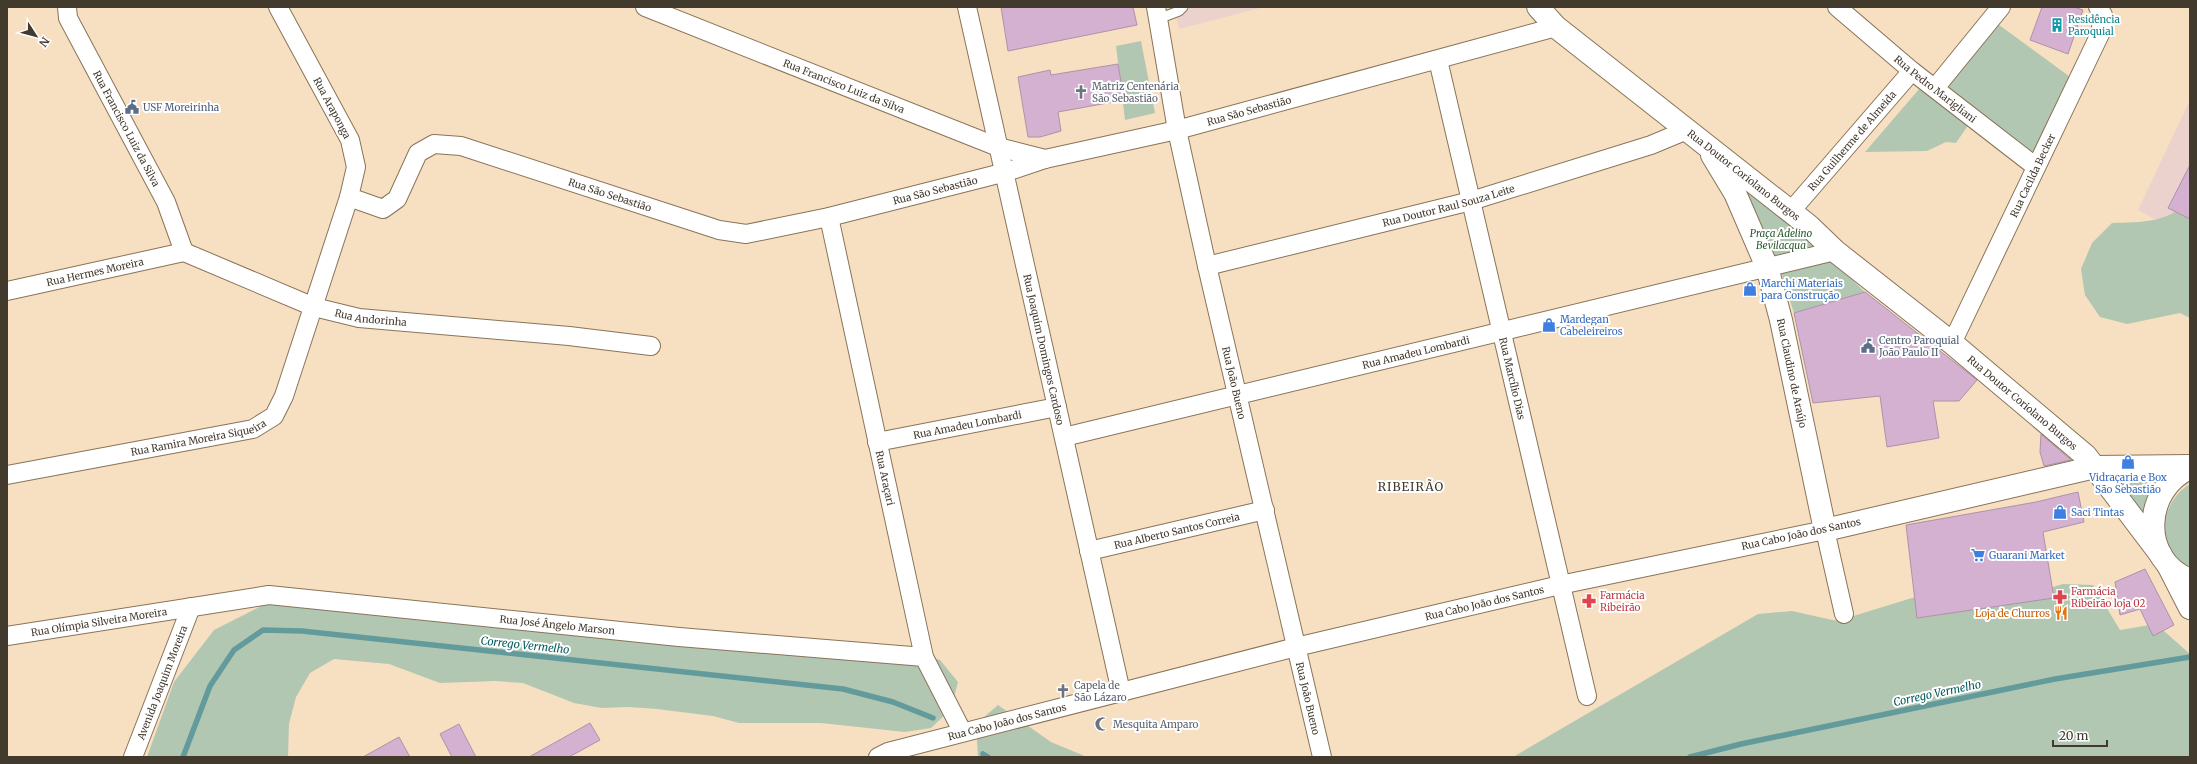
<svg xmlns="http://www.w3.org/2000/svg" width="2197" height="764" viewBox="0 0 2197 764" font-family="Merriweather,serif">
	<rect width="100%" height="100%" fill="#f7dfc1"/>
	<!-- education -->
	<path fill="#ecd2cd" d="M1174,7H1264L1179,29Z
		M2190,100V238L2138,210Z"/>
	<!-- green -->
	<path fill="#b2c7b2" d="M1991,19L2077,82L2037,164L1973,118L1956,143L1946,142L1927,151L1865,152L1926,81L1935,88Z
		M1141,41L1155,113L1125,120L1116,46Z
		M1721,159L1830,250L1768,264Z
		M2190,195V318L2180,313L2127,324L2100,317L2085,295L2081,269L2092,243L2112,223C2140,222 2175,224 2190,195Z
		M1830,259L1865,292L1794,313L1781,272Z
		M2118,477H2164L2146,502L2143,518Z
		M2190,484V570C2181,564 2174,558 2169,548C2157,526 2169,496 2190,484Z
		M2063,584L2093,585L2120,630L2156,624L2190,654V757H1513L1758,614L1792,611L1837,621L1925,594L2002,602Z
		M279,597L914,652L940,660L958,682L951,709L931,728L905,732L821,723H739L713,716L657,709L629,707L602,708L574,703L523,683L495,681L440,683L389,664L334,659L310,673L296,697L289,724L288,757H147L174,682L214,630Z
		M998,705L1051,742L1087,757H978L976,724Z"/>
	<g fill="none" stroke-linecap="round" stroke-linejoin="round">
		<!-- stream -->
		<path stroke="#639b9c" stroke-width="5.5" d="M983,754L988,757
			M183,757L210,686L234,650L263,630L302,631L843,689L893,702L933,718
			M1690,757L1741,744L2055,679L2190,657"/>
	</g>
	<!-- building -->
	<path fill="#d4b1d0" stroke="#ad92aa" d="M1001,7H1133L1137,25L1008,51Z
		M2042,7H2074L2083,10L2068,54L2030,40Z
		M1118,64L1124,100L1058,112L1061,131L1040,137H1028L1018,77L1050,70L1051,75Z
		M2190,165V219L2168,208Z
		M1865,292L1977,380L1959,401H1933L1939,438L1887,447L1880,396L1813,403L1794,313Z
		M2041,434L2071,460L2044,466L2040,452Z
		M2078,492L2084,522L2043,532L2054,598L1917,618L1906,525L2036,502Z
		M2145,569L2174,625L2153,636L2140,609L2120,615L2115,582Z
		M590,723L600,740L569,757H529Z
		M459,724L465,736L476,757H452L440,734Z
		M399,737L410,757H363Z"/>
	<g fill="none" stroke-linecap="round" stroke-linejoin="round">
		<defs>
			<path id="lane" d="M1158,19L1179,11L1183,7"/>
			<g id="street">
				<path id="s1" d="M67,7L68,18L166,202L184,252"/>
				<path id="s2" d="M645,7L998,147L1045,159"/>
				<path id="s3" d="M967,7L1121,692"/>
				<path id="s4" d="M1156,7L1177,130L1207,266L1322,757"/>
				<path id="s5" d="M1837,7L1912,71L2036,167"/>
				<path id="s6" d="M1438,60L1587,696"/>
				<path d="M1935,88L2001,7"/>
				<path id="s7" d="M349,197L383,209L397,199L418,153L434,144L461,146L719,230L746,234L829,217L1006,172L1045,159L1177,130L1556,27"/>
				<path id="s8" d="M1791,211L1912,71"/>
				<path id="s9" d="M829,217L924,657L962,731"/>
				<path id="s10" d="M184,252L314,307L359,318L569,336L651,346"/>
				<path id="s11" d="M1207,266L1471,201L1651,145L1687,130"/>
				<path id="s12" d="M7,291L184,252"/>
				<path id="s13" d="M1952,343L2100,34L2103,15L2098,7"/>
				<path id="s14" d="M1064,437L1835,251"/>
				<path id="s15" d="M877,442L1057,407"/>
				<path id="s16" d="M7,475L253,429L274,416L284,396L349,197L356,167L350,140L278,7"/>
				<path id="s17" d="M1089,551L1265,510"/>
				<path id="s18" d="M7,636L269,595L679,637L924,657"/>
				<path id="s19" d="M133,757L191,607"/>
				<path id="s20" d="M878,757L888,752L1296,647L1560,585L1825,530L1844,614"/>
			</g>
			<g id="secondary">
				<path id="s21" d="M1538,7L1556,27L1809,226L1835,251L1952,343L2086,456L2161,555"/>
				<path id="s22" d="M1712,155L1735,193L1767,267L1781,320L1825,530L2095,467L2190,466"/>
				<path d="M2190,468C2143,489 2139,560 2190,580"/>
				<path d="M2169,567L2190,608"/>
			</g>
		</defs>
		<!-- lane casing -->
		<use href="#lane" stroke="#897459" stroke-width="11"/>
		<!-- street casing -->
		<use href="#street" stroke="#897459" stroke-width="20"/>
		<!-- secondary casing -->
		<use href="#secondary" stroke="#897459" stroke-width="24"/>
		<!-- lane -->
		<use href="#lane" stroke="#fff" stroke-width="9"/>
		<!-- street -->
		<use href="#street" stroke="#fff" stroke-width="18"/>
		<!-- secondary -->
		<use href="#secondary" stroke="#fff" stroke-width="22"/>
	</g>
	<!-- icons -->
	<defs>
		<symbol id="building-bare" viewBox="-9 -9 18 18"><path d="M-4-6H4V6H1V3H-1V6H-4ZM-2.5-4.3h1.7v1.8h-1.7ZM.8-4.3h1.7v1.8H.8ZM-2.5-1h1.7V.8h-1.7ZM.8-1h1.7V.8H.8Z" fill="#0f9aa8" stroke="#fff" stroke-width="2.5" paint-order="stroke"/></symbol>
		<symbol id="church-bare" viewBox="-9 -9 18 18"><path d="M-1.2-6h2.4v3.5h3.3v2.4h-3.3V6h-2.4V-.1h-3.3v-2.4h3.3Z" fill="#6b7280" stroke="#fff" stroke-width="2.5" paint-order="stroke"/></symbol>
		<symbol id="civic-bare" viewBox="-9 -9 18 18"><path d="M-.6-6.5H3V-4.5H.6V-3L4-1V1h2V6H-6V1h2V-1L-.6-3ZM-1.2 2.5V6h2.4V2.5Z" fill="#5c6f8a" stroke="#fff" stroke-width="2.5" paint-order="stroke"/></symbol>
		<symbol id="shop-bare" viewBox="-9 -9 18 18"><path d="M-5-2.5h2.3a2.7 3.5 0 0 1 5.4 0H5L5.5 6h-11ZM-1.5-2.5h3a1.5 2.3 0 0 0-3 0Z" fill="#3f7fe0" stroke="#fff" stroke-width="2.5" paint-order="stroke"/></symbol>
		<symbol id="supermarket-bare" viewBox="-9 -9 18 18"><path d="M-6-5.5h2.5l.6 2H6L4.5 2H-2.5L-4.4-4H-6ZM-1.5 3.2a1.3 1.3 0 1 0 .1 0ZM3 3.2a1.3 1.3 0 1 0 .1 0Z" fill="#3f7fe0" stroke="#fff" stroke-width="2.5" paint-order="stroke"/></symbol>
		<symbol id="pharmacy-bare" viewBox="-9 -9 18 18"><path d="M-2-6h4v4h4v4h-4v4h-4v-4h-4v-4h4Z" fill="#e0444e" stroke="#fff" stroke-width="2.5" paint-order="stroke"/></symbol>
		<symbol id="restaurant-bare" viewBox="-9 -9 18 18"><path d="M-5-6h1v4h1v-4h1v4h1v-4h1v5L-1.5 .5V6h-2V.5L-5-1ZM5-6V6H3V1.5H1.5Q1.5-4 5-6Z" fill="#e8710a" stroke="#fff" stroke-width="2.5" paint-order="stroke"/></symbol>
		<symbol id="mosque-bare" viewBox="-9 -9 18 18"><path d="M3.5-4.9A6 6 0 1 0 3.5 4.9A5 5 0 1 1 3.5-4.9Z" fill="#6b7280" stroke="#fff" stroke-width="2.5" paint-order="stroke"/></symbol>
	</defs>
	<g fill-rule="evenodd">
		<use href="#building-bare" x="2047" y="15" width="20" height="20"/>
		<use href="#church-bare" x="1071" y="82" width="20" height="20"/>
		<use href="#civic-bare" x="122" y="97" width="20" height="20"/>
		<use href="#shop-bare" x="1740" y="279" width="20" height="20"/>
		<use href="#shop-bare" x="1539" y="315" width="20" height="20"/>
		<use href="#civic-bare" x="1858" y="336" width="20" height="20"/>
		<use href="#shop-bare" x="2118" y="452" width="20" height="20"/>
		<use href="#shop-bare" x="2050" y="502" width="20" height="20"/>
		<use href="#supermarket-bare" x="1968" y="545" width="20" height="20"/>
		<use href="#pharmacy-bare" x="2050" y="587" width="20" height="20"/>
		<use href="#pharmacy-bare" x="1579" y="591" width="20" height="20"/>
		<use href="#restaurant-bare" x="2051" y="603" width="20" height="20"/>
		<use href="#church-bare" x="1053" y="681" width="20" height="20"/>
		<use href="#mosque-bare" x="1092" y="714" width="20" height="20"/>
	</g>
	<g text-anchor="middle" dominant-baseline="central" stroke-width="4" stroke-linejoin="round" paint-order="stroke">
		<!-- culture labels -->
		<g font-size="10" fill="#0d838f" stroke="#fff" text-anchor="start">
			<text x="2068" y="19">Residência<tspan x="2068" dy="12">Paroquial</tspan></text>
		</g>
		<!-- street labels -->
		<g font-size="10" fill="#433a2e" stroke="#fff">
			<text stroke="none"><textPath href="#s2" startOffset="214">Rua Francisco Luiz da Silva</textPath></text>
			<text stroke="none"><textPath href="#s5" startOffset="128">Rua Pedro Marigliani</textPath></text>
			<text transform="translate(332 108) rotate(62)">Rua Araponga</text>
			<text stroke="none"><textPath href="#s7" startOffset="966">Rua São Sebastião</textPath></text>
			<text stroke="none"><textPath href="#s1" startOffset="136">Rua Francisco Luiz da Silva</textPath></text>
			<text stroke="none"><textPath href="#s8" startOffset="93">Rua Guilherme de Almeida</textPath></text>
			<text stroke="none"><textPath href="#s21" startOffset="266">Rua Doutor Coriolano Burgos</textPath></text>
			<text stroke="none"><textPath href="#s13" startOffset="186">Rua Cacilda Becker</textPath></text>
			<text stroke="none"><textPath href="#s7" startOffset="642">Rua São Sebastião</textPath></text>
			<text stroke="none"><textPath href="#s7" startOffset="306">Rua São Sebastião</textPath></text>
			<text stroke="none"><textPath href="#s11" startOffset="249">Rua Doutor Raul Souza Leite</textPath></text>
			<text stroke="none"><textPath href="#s12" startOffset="90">Rua Hermes Moreira</textPath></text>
			<text stroke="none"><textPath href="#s10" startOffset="199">Rua Andorinha</textPath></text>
			<text stroke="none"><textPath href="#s3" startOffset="351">Rua Joaquim Domingos Cardoso</textPath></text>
			<text stroke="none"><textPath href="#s14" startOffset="362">Rua Amadeu Lombardi</textPath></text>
			<text stroke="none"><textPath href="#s22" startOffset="234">Rua Claudino de Araújo</textPath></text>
			<text stroke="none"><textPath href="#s6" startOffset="327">Rua Marcílio Dias</textPath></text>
			<text stroke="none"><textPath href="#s4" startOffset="384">Rua João Bueno</textPath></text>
			<text stroke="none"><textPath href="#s21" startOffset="626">Rua Doutor Coriolano Burgos</textPath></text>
			<text stroke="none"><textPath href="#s15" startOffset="92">Rua Amadeu Lombardi</textPath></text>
			<text stroke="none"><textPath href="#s16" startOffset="195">Rua Ramira Moreira Siqueira</textPath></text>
			<text stroke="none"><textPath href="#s9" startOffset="267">Rua Araçari</textPath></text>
			<text stroke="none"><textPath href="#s17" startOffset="90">Rua Alberto Santos Correia</textPath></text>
			<text transform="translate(1801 534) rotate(-12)">Rua Cabo João dos Santos</text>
			<text stroke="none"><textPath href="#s20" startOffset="626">Rua Cabo João dos Santos</textPath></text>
			<text stroke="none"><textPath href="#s18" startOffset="93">Rua Olímpia Silveira Moreira</textPath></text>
			<text stroke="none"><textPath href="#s18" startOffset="555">Rua José Ângelo Marson</textPath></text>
			<text stroke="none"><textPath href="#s19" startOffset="80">Avenida Joaquim Moreira</textPath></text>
			<text stroke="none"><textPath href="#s4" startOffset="708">Rua João Bueno</textPath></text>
			<text stroke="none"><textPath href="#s20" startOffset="134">Rua Cabo João dos Santos</textPath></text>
		</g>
		<!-- worship labels -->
		<g font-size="10" fill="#5b616d" stroke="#fff" text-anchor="start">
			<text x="1092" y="86">Matriz Centenária<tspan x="1092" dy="12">São Sebastião</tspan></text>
			<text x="1074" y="685">Capela de<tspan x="1074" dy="12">São Lázaro</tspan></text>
			<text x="1113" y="724">Mesquita Amparo</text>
		</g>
		<!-- service labels -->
		<g font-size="10" fill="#4e5e75" stroke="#fff" text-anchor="start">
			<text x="143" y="107">USF Moreirinha</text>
			<text x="1879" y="340">Centro Paroquial<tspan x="1879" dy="12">João Paulo II</tspan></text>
		</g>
		<!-- park labels -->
		<g font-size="10" font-style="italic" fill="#27582c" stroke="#fff">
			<text x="1781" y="233">Praça Adelino<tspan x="1781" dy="12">Bevilacqua</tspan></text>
		</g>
		<!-- shop labels -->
		<g font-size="10" fill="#366cbe" stroke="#fff" text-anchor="start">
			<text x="1761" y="283">Marchi Materiais<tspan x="1761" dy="12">para Construção</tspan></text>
			<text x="1560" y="319">Mardegan<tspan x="1560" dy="12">Cabeleireiros</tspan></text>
			<text x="2128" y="477" text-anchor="middle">Vidraçaria e Box<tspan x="2128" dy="12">São Sebastião</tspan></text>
			<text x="2071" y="512">Saci Tintas</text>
			<text x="1989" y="555">Guarani Market</text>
		</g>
		<!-- health labels -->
		<g font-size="10" fill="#be3a42" stroke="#fff" text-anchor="start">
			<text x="2071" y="591">Farmácia<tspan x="2071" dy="12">Ribeirão loja 02</tspan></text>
			<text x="1600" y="595">Farmácia<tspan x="1600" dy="12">Ribeirão</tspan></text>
		</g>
		<!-- food labels -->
		<g font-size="10" fill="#c56008" stroke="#fff" text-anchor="end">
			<text x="2050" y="613">Loja de Churros</text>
		</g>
		<!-- water labels -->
		<g font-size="11" font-style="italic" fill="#065b5d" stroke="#fff">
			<text transform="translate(525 645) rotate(6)">Corrego Vermelho</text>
			<text transform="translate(1937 693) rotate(-12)">Corrego Vermelho</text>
		</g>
		<!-- quarter labels -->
		<g font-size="12" letter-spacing="1" fill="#433a2e" stroke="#fff">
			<text x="1411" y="486">RIBEIRÃO</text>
		</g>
	</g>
	<!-- border -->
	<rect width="2197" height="764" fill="none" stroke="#433a2e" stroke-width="16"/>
	<!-- north arrow -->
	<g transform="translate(36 36) rotate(126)" stroke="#ffffff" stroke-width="3" paint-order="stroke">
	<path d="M0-3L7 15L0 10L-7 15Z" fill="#433a2e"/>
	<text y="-6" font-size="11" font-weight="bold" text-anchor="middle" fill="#433a2e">N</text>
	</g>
	<!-- scale -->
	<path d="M2053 740v6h54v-6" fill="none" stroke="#433a2e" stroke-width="2"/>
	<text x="2059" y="740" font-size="12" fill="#433a2e" stroke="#ffffff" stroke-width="3" paint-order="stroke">20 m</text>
</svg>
